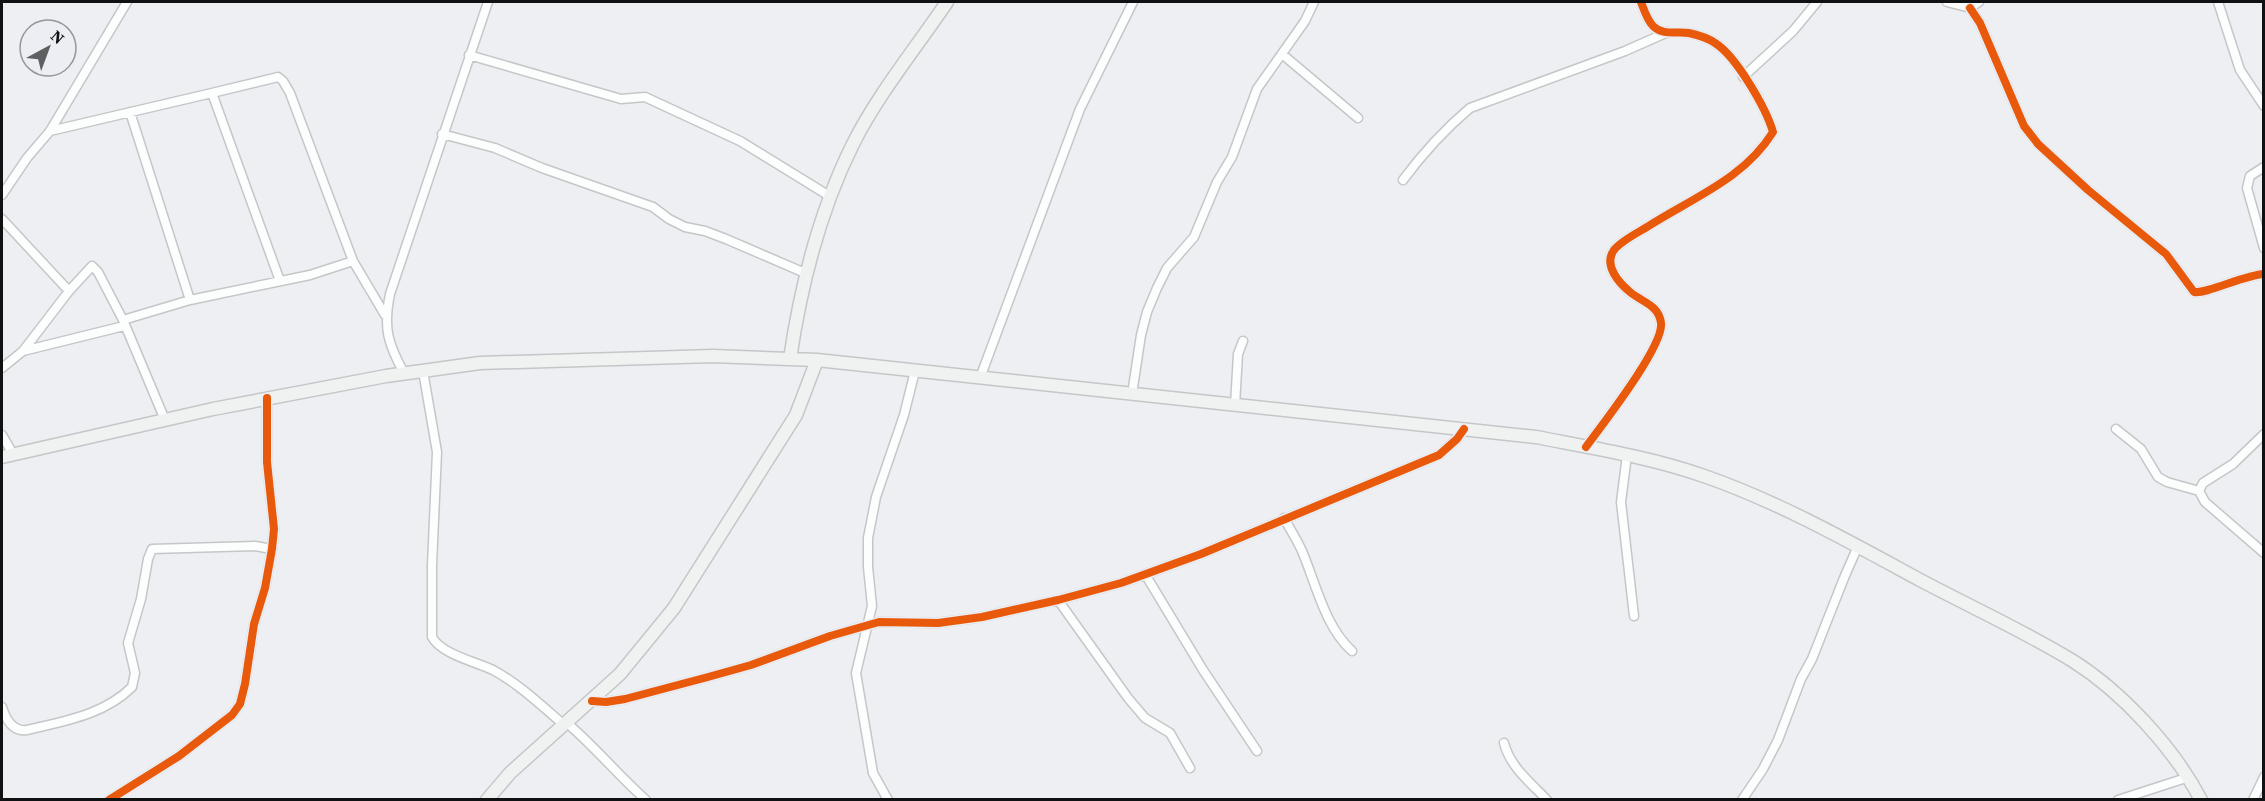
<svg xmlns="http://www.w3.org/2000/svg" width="2265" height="801" viewBox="0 0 2265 801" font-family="'Source Serif 4',serif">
	<rect width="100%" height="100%" fill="#eeeff2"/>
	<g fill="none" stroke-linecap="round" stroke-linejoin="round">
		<defs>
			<path id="street" d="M1947,2L1970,8L1979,2
				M2218,2L2240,70L2264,106
				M1970,8L1980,23L2024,126L2038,144L2088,190L2166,254L2194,292C2207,294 2244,275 2264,274
				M1282,54L1358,118
				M469,55L621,99L645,97L740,141L831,197
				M1743,77L1793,31L1817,2
				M212,93L278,77L283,81L290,93L353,261L385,315
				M130,112L190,300
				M50,131L212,93L280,281
				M442,134L495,148L542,168L653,207L669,219L685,227L705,231L726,239L805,273
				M2264,167L2250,176L2247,188L2264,248
				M1403,180C1423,153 1444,130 1470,108L1625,51L1668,32
				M2,195L27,158L50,131L127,2
				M2,219L69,291
				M123,320L190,300L310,275L353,261
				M23,351L124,326
				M2,368L23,351L69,291L92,266L98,272L123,320L165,420
				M423,371L437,452L432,565V637C441,654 476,662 493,670C519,684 542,706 564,725
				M404,373C388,344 383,328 390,294L488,2
				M980,378L1080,109L1133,2
				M1132,394L1141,335L1147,312L1157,288L1167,268L1194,237L1217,182L1232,157L1257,89L1305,21L1314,2
				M1235,405L1238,354L1243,341
				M2116,429L2141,449L2158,477L2167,482L2199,491
				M2264,434L2233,464L2203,483L2199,491L2205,502L2264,553
				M2,435L13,454
				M1586,447C1602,425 1664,346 1661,323C1659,305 1642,302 1630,292C1619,283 1603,265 1614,250C1621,241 1637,233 1647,227C1692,198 1744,179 1773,132C1766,108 1736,56 1715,43C1708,38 1698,35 1689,33C1677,31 1663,36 1653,26C1647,20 1644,10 1641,2
				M1627,455L1621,502L1634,616
				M1284,518C1290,529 1297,540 1302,551C1316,584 1325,627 1352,651
				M1145,574L1203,670L1257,751
				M1058,600L1128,698L1145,718L1170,733L1190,768
				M592,701L606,702L625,699L708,677L751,665L830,636L879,622L938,623L982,617L1058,600L1121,583L1201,554L1439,455L1457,439L1464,429
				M2,707C6,720 13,732 27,730C64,721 104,715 132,687L135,673L128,643L141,599L148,559L152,549L255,546L272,549
				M567,723C595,747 618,775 646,800
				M1504,743C1510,767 1531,783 1547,800
				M109,800L179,756L232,715L240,704L245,684L254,624L265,588L272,549L274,529L267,462V398
				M888,800L873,773L856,673L872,606L868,567V538L876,497L904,415L915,371
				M1742,800L1763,769L1778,740L1801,679L1812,659L1844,578L1858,546
				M2118,800L2189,777
				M2253,800L2264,777"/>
			<path id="secondary" d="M790,359C801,284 819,212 853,144C878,94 916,48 947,2
				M2,457L213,409L386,376L480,363L713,356L817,360L1536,437C1592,448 1650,457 1704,476C1779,502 1850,542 1920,580C1971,607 2024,631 2073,661C2122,692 2174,748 2201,800
				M487,800L510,773L620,674L674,608L796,415L817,360"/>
		</defs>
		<!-- street casing -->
		<use href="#street" stroke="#c5c6c8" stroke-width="11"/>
		<!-- secondary casing -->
		<use href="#secondary" stroke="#c5c6c8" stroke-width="15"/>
		<!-- street -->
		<use href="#street" stroke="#fcfdfd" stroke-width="8"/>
		<!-- secondary -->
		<use href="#secondary" stroke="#eff2f1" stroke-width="12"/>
		<defs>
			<path id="cycleway" d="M1970,8L1980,23L2024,126L2038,144L2088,190L2166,254L2194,292C2207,294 2244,275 2264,274
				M1586,447C1602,425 1664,346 1661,323C1659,305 1642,302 1630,292C1619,283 1603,265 1614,250C1621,241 1637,233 1647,227C1692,198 1744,179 1773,132C1766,108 1736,56 1715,43C1708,38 1698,35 1689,33C1677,31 1663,36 1653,26C1647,20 1644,10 1641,2
				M592,701L606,702L625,699L708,677L751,665L830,636L879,622L938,623L982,617L1058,600L1121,583L1201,554L1439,455L1457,439L1464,429
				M109,800L179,756L232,715L240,704L245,684L254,624L265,588L272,549L274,529L267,462V398"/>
		</defs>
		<!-- cycleway casing -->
		<use href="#cycleway" stroke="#edeef3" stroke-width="11"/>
		<!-- cycleway -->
		<use href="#cycleway" stroke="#e8590c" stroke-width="8"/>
	</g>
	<!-- border -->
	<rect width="2265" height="801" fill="none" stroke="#101112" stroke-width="6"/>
	<!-- north arrow -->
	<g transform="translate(48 48) rotate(41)"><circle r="28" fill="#edeef3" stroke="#959699" stroke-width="1.5"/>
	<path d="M0-4.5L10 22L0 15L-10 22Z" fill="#5e5f60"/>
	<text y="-9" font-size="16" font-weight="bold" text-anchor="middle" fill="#101112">N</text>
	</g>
</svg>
